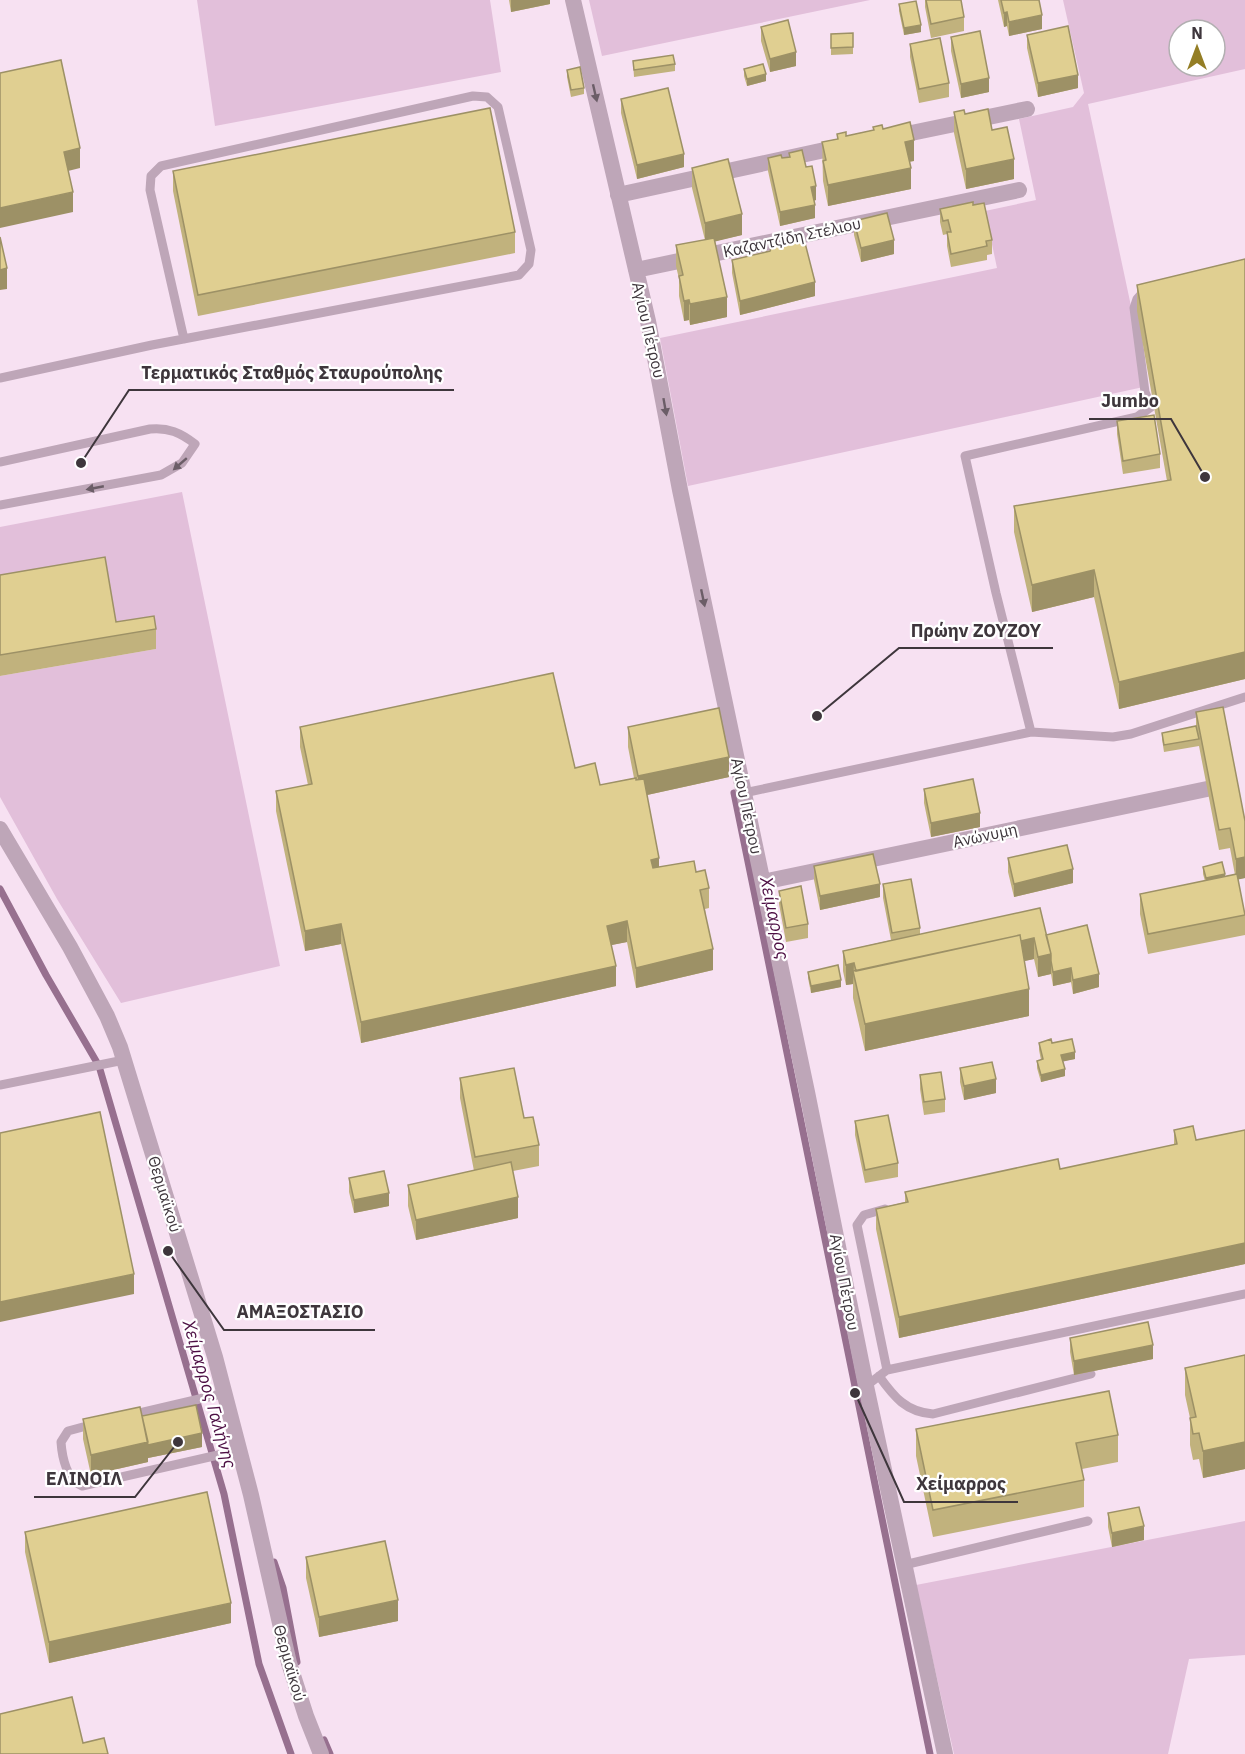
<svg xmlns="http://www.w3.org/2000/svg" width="1245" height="1754" viewBox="0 0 1245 1754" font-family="'IBM Plex Sans',sans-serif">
	<rect width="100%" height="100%" fill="#f7e1f2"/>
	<!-- green -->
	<path fill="#e2bfda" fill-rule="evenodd" d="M197,0H490L501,72L215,126Z
		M589,0H870L602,56Z
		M1063,0H1245V69L1088,104L1148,386L688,486L660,338L997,268L985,211L1036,200L1019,119L1073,107L1084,93ZM1179,30H1215V66H1179Z
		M182,492L280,966L121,1003L57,899L0,797V676L156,649L0,595V527Z
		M1245,1521V1655L1189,1659L1168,1754H954L916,1585Z"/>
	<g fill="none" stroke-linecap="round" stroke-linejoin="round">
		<!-- stream -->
		<path stroke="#97708f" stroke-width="7" d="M734,793L930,1754
			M0,889L46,975L99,1066L224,1494L259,1664L291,1754
			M274,1562L283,1588L297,1662
			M324,1740L330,1754"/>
		<!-- service -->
		<path stroke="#bea6b8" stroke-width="9" d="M0,378L152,345L519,275L529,264L531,250L498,107L487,97L473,96L161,166L151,176L150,190L184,339
			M0,462L150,429C168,427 181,433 195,444L182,463L161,475L0,505
			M1031,732L996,593L965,456L1137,417L1151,407L1145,392L1134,308L1137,299L1145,290
			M744,793L1031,732L1113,737L1131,734L1245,697
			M0,1085L124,1060
			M885,1209L864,1215L857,1225L887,1370
			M879,1376C894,1397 906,1412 933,1414L1091,1374
			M866,1386L887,1370L1245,1294
			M131,1415L225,1393
			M94,1424L68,1431L61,1442C62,1457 67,1481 82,1486L240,1450
			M904,1565L1088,1521"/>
		<!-- minor -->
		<path stroke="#bea6b8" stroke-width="16" d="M573,0L648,321L680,490L807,1092L866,1386L945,1754
			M892,137L1027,109
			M618,195L843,146
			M636,270L1019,190
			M763,882L1207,789"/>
		<!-- tertiary -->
		<path stroke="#bea6b8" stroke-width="16" d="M0,829L70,947L107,1016L120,1047L215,1357L251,1495L289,1663L306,1716L321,1754"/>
	</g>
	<!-- wall -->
	<path fill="#c1b27d" d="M509,0H550V4L511,12Z
		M925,0H961L964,17V31L931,38L925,7Z
		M998,0H1039L1042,29L1009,36L1007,26L1004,27Z
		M899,4L921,32L904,35L899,11Z
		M761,27L796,66L770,72L761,41Z
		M853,33V54L831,55V34Z
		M1027,35L1078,88L1038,97L1027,48Z
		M951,37L989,92L961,98L951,51Z
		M910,44L949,83V97L919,103L910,57Z
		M633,61L675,64V71L634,77Z
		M744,69L766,81L747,86L744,76Z
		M567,70L584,88V94L571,97L567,77Z
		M621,99L684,167L637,179L621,113Z
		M954,112L965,114L1014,179L966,189L954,133Z
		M873,127L883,129L914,161L909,162L911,189L828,206L823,181L822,142L837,139V134L846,136L873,130Z
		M789,153L806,167L816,200L814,201L815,218L780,226L768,171V158H782L789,157Z
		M692,168L742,235L715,241L727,317L690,325L689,320L684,321L679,296V279L676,266V245L705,240L692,188Z
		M173,171L515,232V253L198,316L173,191Z
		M973,205L992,240V254L987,255V260L951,267L947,246V234L943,235L940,222V209Z
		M854,221L894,254L861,262L854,235Z
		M786,245L815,296L740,315L732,273V260L770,251Z
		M1245,259V679L1119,709L1094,597L1032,612L1014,532V506L1167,481L1137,311V285Z
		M1117,421L1160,454V468L1123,474L1117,434Z
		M0,575L116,622L156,629V649L0,676Z
		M1196,712L1245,821V878L1238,879L1245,915V935L1148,954L1140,914V894L1205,881L1203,874V867L1225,877L1235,875L1230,848L1219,850L1199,746L1164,752L1162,739V733L1196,726Z
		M300,727L575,768L600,785L634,778L628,747V727L729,777L647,795L659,867L696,872L709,888V908L705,909L713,970L636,988L627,942L611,945L616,986L361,1043L341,944L305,951L276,811V791L308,785L300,747Z
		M924,789L980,827L931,837L924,803Z
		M1008,858L1073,883L1014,897L1008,872Z
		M814,866L880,897L820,910L814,880Z
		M883,884L920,928V934L1046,935L1099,987L1073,994L1071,982L1053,986L1051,974L1038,977L1034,959L1024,961L1029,1016L865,1051L853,998V984L846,985L843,971V951L891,940L883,898Z
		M779,891L808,924V938L786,942L779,904Z
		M808,972L841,987L811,993L808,978Z
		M1039,1043H1052L1075,1059L1063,1061L1065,1076L1041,1082L1037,1068V1061L1041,1060L1039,1050Z
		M960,1068L996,1093L964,1100L960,1082Z
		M920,1075L945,1099V1112L924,1115L920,1089Z
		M460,1078L524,1118L539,1145V1166L513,1171L518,1218L416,1240L408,1206V1185L474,1171L460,1098Z
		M855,1121L898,1163V1177L865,1183L855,1135Z
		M1174,1130L1196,1140L1245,1130V1264L899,1338L876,1229V1209L905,1202V1192L1060,1169L1174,1145Z
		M349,1178L389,1206L354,1213L349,1192Z
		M1070,1338L1153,1359L1074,1375L1070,1352Z
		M1245,1355V1469L1203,1478L1199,1459L1193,1460L1190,1445V1418L1185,1395V1368Z
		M83,1419L202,1447L148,1458V1462L91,1475L83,1439Z
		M916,1429L1118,1435V1462L1082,1469L1084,1480V1507L933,1537L916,1456Z
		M1108,1513L1144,1540L1112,1547L1108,1527Z
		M25,1532L231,1623L49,1663L25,1552Z
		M306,1557L398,1621L319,1637L306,1578Z"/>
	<!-- shaded-wall -->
	<path fill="#9d9166" d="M511,0H550V4L511,12Z
		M1007,12V26L1004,27V13Z
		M1042,15V29L1009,36V22Z
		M921,25V32L904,35V28Z
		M796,52V66L770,72V59Z
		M766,74V81L747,86V79Z
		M1078,75V88L1038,97V83Z
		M989,78V92L961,98V84Z
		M914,140V161L905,162V142Z
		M80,148V168L64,172V152Z
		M684,154V167L637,179V165Z
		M1014,159V179L966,189V169Z
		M911,168V189L828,206V185Z
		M816,186V200L811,201V187Z
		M73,192V212L0,228V208Z
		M815,205V218L780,226V212Z
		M742,214V235L705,244V223Z
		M894,240V254L861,262V248Z
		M7,268V289L0,290V270Z
		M815,282V296L740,315V301Z
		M727,297V317L690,325V304Z
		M689,300V320L684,321V301Z
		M1094,570V597L1032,612V585Z
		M1245,652V679L1119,709V682Z
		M729,757V777L638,797V776Z
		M980,813V827L931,837V823Z
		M1245,857V878L1236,880V859Z
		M659,858V878L651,880V860Z
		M1073,869V883L1014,897V884Z
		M1225,874V881L1206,885V878Z
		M880,884V897L820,910V896Z
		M627,921V942L607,946V926Z
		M341,924V944L305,951V931Z
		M1034,938V959L859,997L857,977Z
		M713,949V970L636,988V968Z
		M1051,954V974L1038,977V957Z
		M854,963L853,984L846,985V965Z
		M616,966V986L361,1043V1022Z
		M1071,968V982L1053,986V972Z
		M1099,974V987L1073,994V980Z
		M841,980V987L811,993V986Z
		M1029,989V1016L865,1051V1024Z
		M1075,1052V1059L1061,1062V1055Z
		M1065,1069V1076L1041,1082V1075Z
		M996,1079V1093L964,1100V1086Z
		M389,1193V1206L354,1213V1200Z
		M518,1197V1218L416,1240V1220Z
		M1245,1243V1264L899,1338V1317Z
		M134,1274V1294L0,1322V1302Z
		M1153,1345V1359L1074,1375V1361Z
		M202,1433V1447L148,1458V1462L91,1475V1455L148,1442Z
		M1245,1442V1469L1203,1478V1451Z
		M1144,1526V1540L1112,1547V1533Z
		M398,1600V1621L319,1637V1617Z
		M231,1603V1623L49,1663V1642Z"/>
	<!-- building -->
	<path fill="#e0cf91" stroke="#9d9166" stroke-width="1.5" d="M926,0H961L964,17L931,24Z
		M1001,0H1039L1042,15L1009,22L1007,12L1004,13Z
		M916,1L921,25L904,28L899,4Z
		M788,20L796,52L770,59L761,27Z
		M1068,26L1078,75L1038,83L1027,35Z
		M980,31L989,78L961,84L951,37Z
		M853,33V47L831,48V34Z
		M940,38L949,83L919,89L910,44Z
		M673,55L675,64L634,70L633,61Z
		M61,60L80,148L64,152L73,192L0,208V73Z
		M763,64L766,74L747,79L744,69Z
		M580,67L584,88L571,90L567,70Z
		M668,88L684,154L637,165L621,99Z
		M490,108L515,232L198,295L173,171Z
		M988,109L992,130L1007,127L1014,159L966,169L954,112L964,110L965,114Z
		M910,122L914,140L905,142L911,168L828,185L823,161L826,160L822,142L838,139L837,134L846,132V136L874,130L873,127L882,125L883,129Z
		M802,150L806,167L812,166L816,186L811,187L815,205L780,212L768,158L781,155L782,158L790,157L789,153Z
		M728,159L742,214L705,223L692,168Z
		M973,202V205L984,203L992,240L986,241L987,246L951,254L947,232H951L948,220L943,221L940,209Z
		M887,213L894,240L861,248L854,221Z
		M0,237L7,268L0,270Z
		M714,238L727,297L690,304L689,300L684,301L679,276L683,275L676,245Z
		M796,239H804L815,282L740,301L732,260L770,251L772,246L775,244L786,245Z
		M1245,259V652L1119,682L1094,570L1032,585L1014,506L1171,480L1137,285Z
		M1154,415L1160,454L1123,461L1117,421Z
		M105,557L116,622L154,616L156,629L0,655V575Z
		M553,673L575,768L595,763L600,785L636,778V780L644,779L659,858L651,860L653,868L694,861L696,872L705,870L709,888L700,890L713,949L636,968L627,921L607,926L616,966L361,1022L341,924L305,931L276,791L312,784L300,727Z
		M1223,707L1245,821V857L1236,859L1230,828L1219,830L1196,712Z
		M719,708L729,757L638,776L628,727Z
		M1196,726L1199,739L1164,745L1162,733Z
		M973,779L980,813L931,823L924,789Z
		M1067,845L1073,869L1014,884L1008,858Z
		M873,854L880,884L820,896L814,866Z
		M1222,862L1225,874L1206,878L1203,867Z
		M1237,874L1245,915L1148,934L1140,894Z
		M911,879L920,928L892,933L883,884Z
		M801,886L808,924L786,928L779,891Z
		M1040,908L1051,954L1038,957L1034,938L1021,941L1020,935L856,971L854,963L846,965L843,951Z
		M1087,925L1099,974L1073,980L1071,968L1053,972L1051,961V954L1046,935Z
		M1020,935L1029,989L865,1024L853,971Z
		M838,965L841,980L811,986L808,972Z
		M1051,1039L1052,1043L1072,1039L1075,1052L1061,1055L1065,1069L1041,1075L1037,1061L1043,1059L1039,1043Z
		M992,1062L996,1079L964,1086L960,1068Z
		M514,1068L524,1118L533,1117L539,1145L475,1157L460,1078Z
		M941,1072L945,1099L924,1102L920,1075Z
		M100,1112L134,1274L0,1302V1133Z
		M888,1115L898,1163L865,1170L855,1121Z
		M1193,1126L1196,1140L1245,1130V1243L899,1317L876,1209L908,1202L905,1192L1058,1159L1060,1169L1177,1144L1174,1130Z
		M511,1162L518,1197L416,1220L408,1185Z
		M384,1171L389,1193L354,1200L349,1178Z
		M1148,1322L1153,1345L1074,1361L1070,1338Z
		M1245,1355V1442L1203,1451L1199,1433L1193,1434L1190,1418L1196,1417L1185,1368Z
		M1109,1391L1118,1435L1076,1443L1084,1480L933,1510L916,1429Z
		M196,1405L202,1433L148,1445L142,1416Z
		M140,1407L148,1442L91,1455L83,1419Z
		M207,1492L231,1603L49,1642L25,1532Z
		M1139,1507L1144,1526L1112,1533L1108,1513Z
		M385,1541L398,1600L319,1617L306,1557Z
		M72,1697L83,1743L104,1738L108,1754H0V1714Z"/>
	<!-- one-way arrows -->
	<defs><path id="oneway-solid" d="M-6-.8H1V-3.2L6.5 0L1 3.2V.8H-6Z" transform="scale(1.5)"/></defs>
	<g fill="#6b5d67">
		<use href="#oneway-solid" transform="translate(595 93) rotate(77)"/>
		<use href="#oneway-solid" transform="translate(665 407) rotate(80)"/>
		<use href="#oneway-solid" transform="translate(180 464) rotate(139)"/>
		<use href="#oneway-solid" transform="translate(95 488) rotate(169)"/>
		<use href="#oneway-solid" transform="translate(703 598) rotate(78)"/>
	</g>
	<g text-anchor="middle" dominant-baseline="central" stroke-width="4.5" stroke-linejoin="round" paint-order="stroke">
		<!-- street labels -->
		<g font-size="16" fill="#3e363c" stroke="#fff">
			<text transform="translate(792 237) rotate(-12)">Καζαντζίδη Στέλιου</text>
			<text transform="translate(649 330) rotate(77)">Αγίου Πέτρου</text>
			<text transform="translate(747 806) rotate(78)">Αγίου Πέτρου</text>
			<text transform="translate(985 835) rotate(-12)">Ανώνυμη</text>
			<text transform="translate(165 1194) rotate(73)">Θερμαϊκού</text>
			<text transform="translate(845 1282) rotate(79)">Αγίου Πέτρου</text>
			<text transform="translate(290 1663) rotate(74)">Θερμαϊκού</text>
		</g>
		<!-- water labels -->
		<g font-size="18" font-style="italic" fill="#4d0f44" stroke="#fff">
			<text transform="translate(775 918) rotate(78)">Χείμαρρος</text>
			<text transform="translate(210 1394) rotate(74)">Χείμαρρος Γαλήνης</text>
		</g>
	</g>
	<!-- callouts -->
	<path fill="none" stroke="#3e363c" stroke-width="2" d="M81 463L129 390H454M1205 477L1171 419H1089M817 716L899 648H1053M168 1251L224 1330H375M178 1442L135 1497H34M855 1393L904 1502H1018"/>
	<g fill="#3e363c" stroke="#fff" stroke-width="2">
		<circle cx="81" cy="463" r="6"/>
		<circle cx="1205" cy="477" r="6"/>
		<circle cx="817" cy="716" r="6"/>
		<circle cx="168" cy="1251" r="6"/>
		<circle cx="178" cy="1442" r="6"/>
		<circle cx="855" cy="1393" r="6"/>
	</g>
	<g font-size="18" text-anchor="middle" font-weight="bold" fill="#3e363c" stroke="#fff" stroke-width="4.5" stroke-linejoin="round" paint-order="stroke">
		<text x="292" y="379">Τερματικός Σταθμός Σταυρούπολης</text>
		<text x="1130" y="407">Jumbo</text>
		<text x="976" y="637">Πρώην ΖΟΥΖΟΥ</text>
		<text x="300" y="1318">ΑΜΑΞΟΣΤΑΣΙΟ</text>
		<text x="84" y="1485">ΕΛΙΝΟΙΛ</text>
		<text x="961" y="1490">Χείμαρρος</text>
	</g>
	<!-- north arrow -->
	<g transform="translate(1197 48)"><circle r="28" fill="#ffffff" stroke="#b2afb1" stroke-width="1.5"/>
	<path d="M0-4.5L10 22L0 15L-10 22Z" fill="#947e25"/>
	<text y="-9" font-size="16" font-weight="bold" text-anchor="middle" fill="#3e363c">N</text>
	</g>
</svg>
